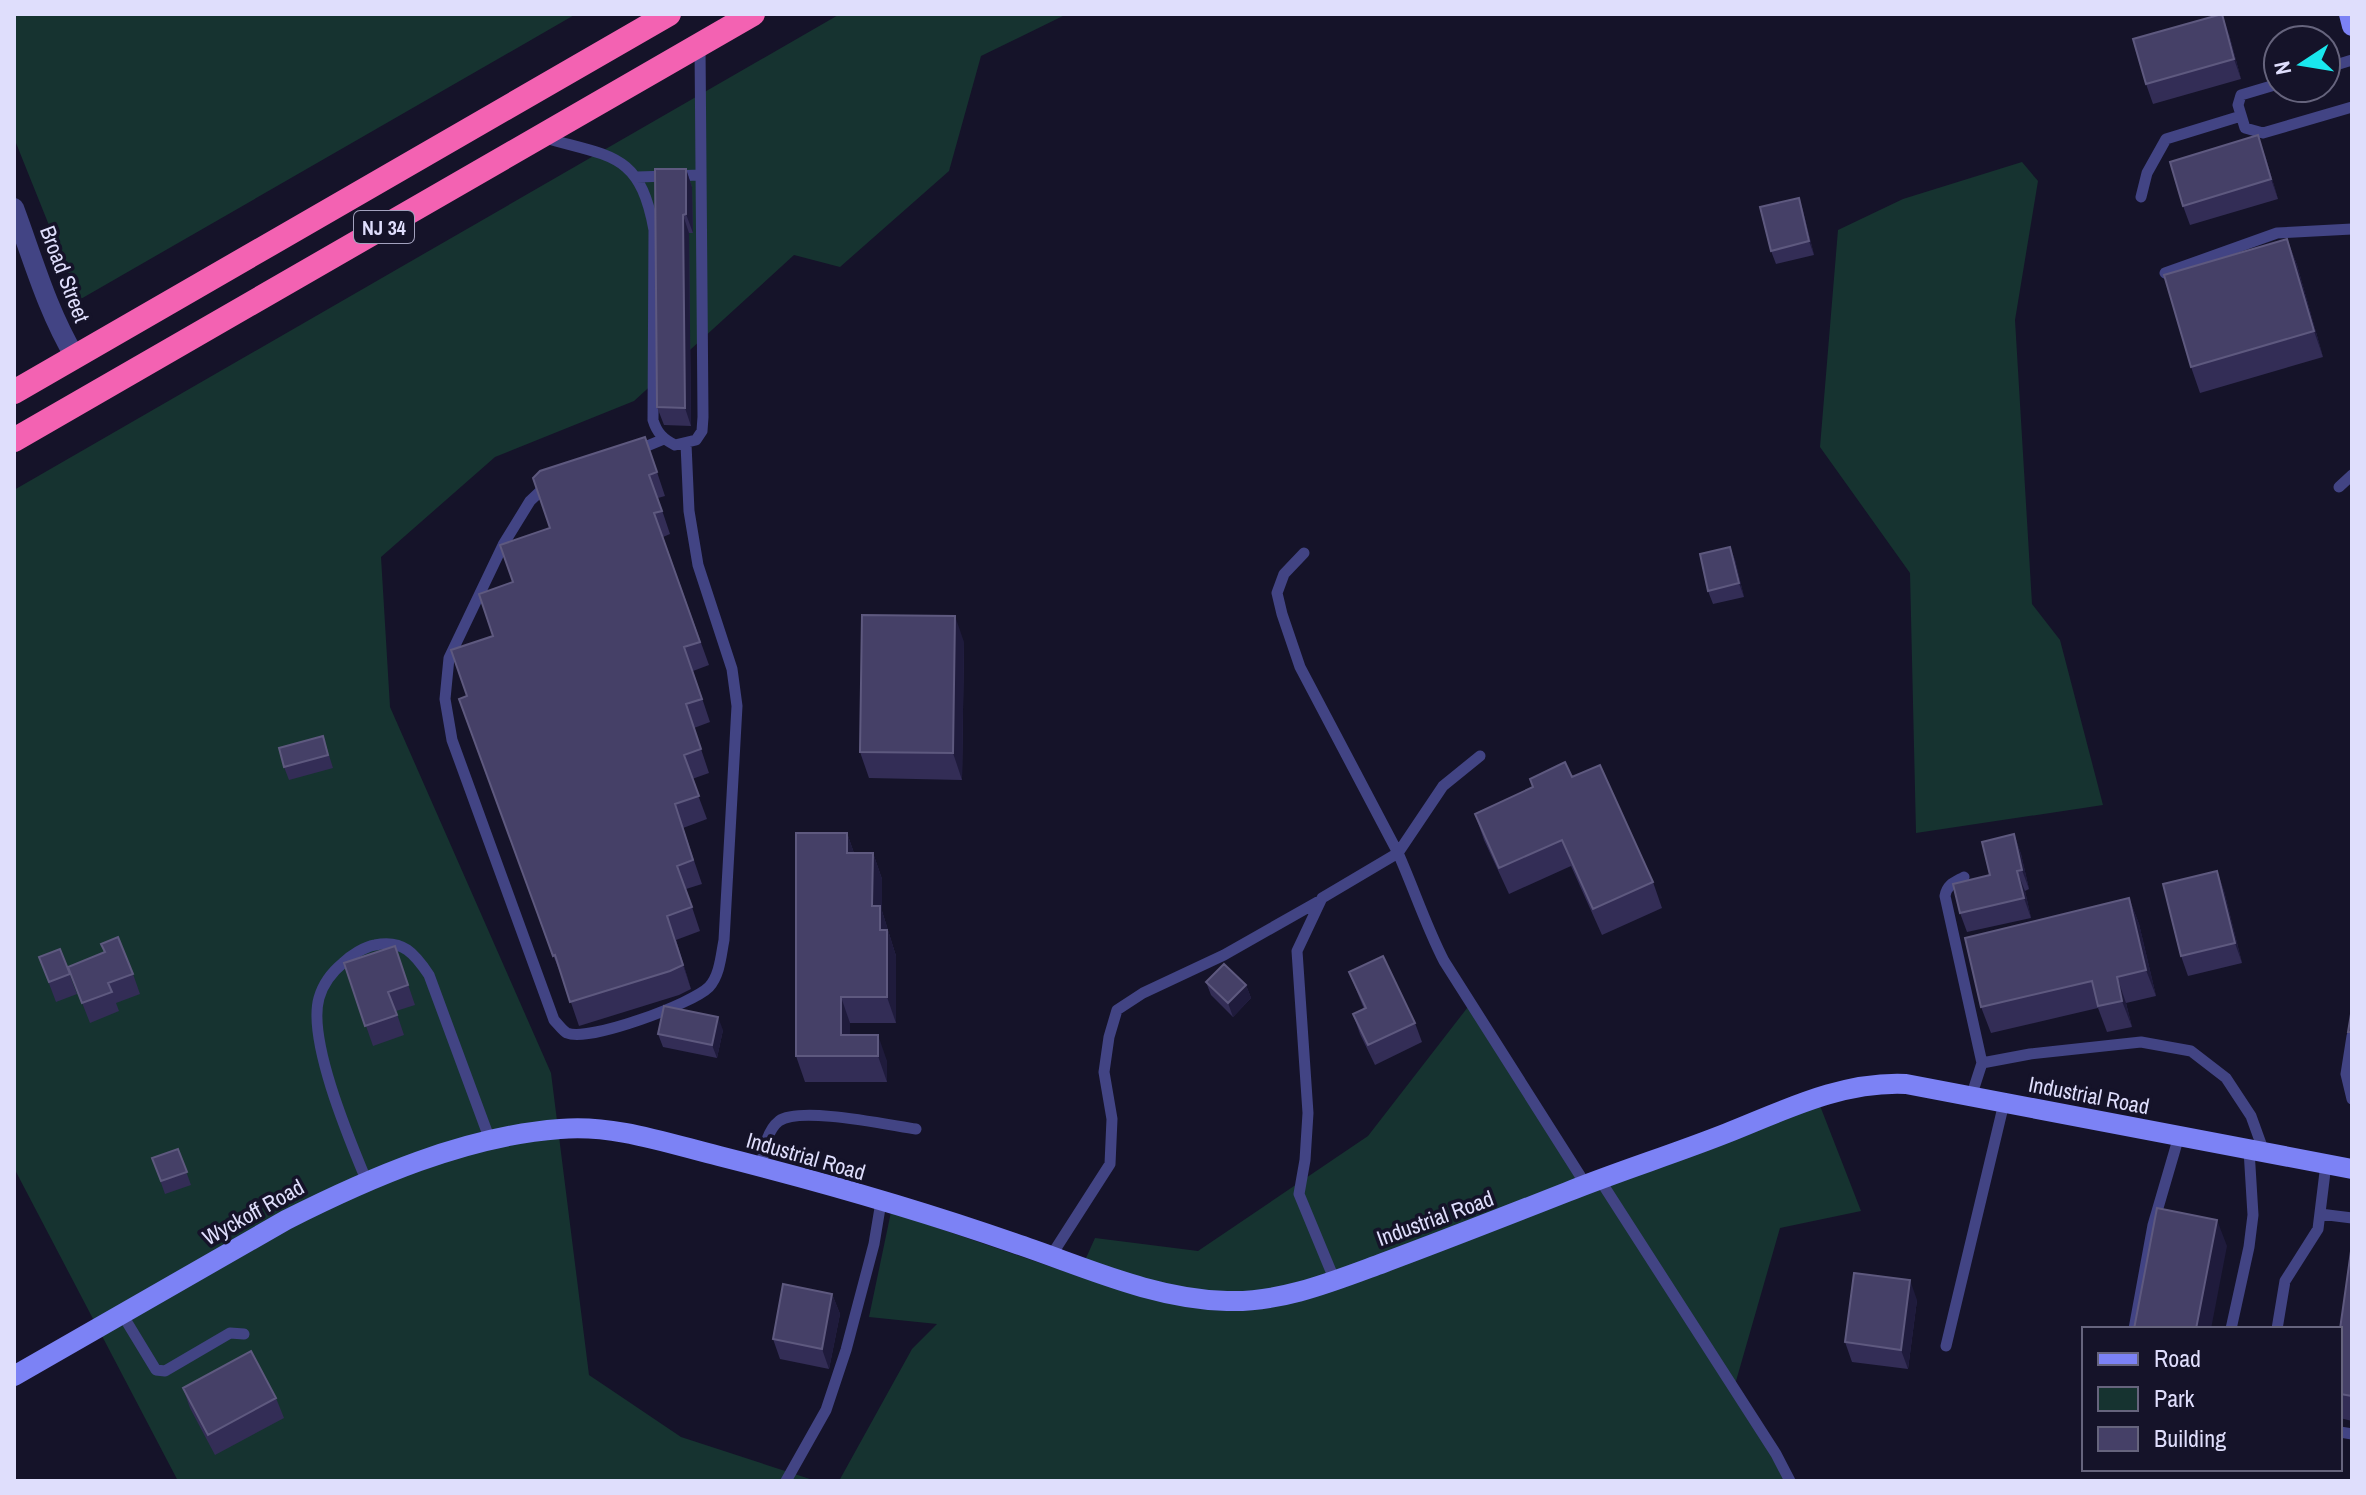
<svg xmlns="http://www.w3.org/2000/svg" width="2366" height="1495" viewBox="0 0 2366 1495" font-family="'Archivo Narrow',sans-serif">
	<rect width="100%" height="100%" fill="#151329"/>
	<!-- green -->
	<path fill="#163330" d="M14,14H576L79,300L14,138Z
		M840,14H1067L981,56L949,171L840,267L794,255L634,401L495,457L381,557L390,707L551,1073L589,1375L681,1437L816,1481H178L14,1168V490Z
		M2022,162L2038,181L2015,320L2032,604L2060,640L2103,805L1916,833L1910,573L1820,447L1838,230L1903,199Z
		M1471,1003L1584,1186L1817,1098L1861,1211L1780,1228L1734,1388L1790,1481H839L912,1349L937,1324L869,1317L891,1212L1078,1276L1095,1238L1198,1251L1368,1136Z"/>
	<g fill="none" stroke-linecap="round" stroke-linejoin="round">
		<!-- lane -->
		<path stroke="#424484" stroke-width="11" d="M2326,68L2352,60
			M2278,84L2241,95L2238,105L2245,128L2263,133L2352,107
			M545,138C612,157 640,153 654,230L653,420C657,433 663,439 675,445L696,440L702,431L703,417L700,45
			M637,177L701,175
			M2141,197L2147,173L2166,139L2241,116
			M2165,273L2277,233L2352,229
			M635,451L664,439
			M548,484L530,501L503,545L449,658L445,699L452,740L554,1020C558,1024 563,1031 567,1033C589,1042 692,1004 709,987C720,975 721,955 724,940L737,706L732,669L698,565L689,511L686,444
			M2339,487L2352,475
			M1304,553L1284,574L1277,593L1282,614L1300,667L1398,853L1322,898L1297,951L1308,1113L1305,1160L1299,1194L1335,1281
			M1480,756L1443,786L1398,853C1414,889 1426,926 1444,961L1586,1185
			M1964,877C1955,882 1947,884 1945,896L1982,1063
			M2352,1036L2346,1074L2352,1099
			M1971,1097L1982,1063L2030,1054L2141,1042L2191,1051L2226,1078L2251,1116L2264,1152
			M761,1167C764,1152 766,1131 779,1121C800,1106 888,1125 916,1129
			M1600,1180L1776,1454L1790,1481
			M367,1182C350,1141 307,1040 319,998C323,984 332,972 343,963C351,955 364,947 375,945C403,939 415,954 429,975L490,1140
			M2320,1214L2352,1218
			M1051,1256L1110,1164L1112,1119L1104,1072L1109,1037L1117,1010L1143,993L1224,955L1321,900
			M122,1314L156,1370L165,1371L230,1333L244,1334
			M2134,1329L2153,1225L2179,1136
			M2231,1329L2249,1247L2253,1215L2249,1150
			M2277,1329L2285,1281L2318,1229L2326,1164
			M1946,1346L2004,1103
			M2340,1432L2352,1434
			M786,1481L826,1410L846,1350L874,1244L881,1202"/>
		<!-- street -->
		<path stroke="#424484" stroke-width="20" d="M14,208C33,259 47,310 75,357"/>
		<!-- secondary -->
		<path stroke="#7c82f5" stroke-width="20" d="M2349,14L2352,26
			M14,1376L286,1220C369,1178 465,1136 560,1129C613,1124 667,1143 719,1156C818,1181 917,1209 1014,1243C1083,1266 1152,1299 1227,1301C1281,1303 1334,1281 1383,1263C1445,1240 1506,1216 1567,1192C1619,1171 1674,1154 1727,1133C1785,1110 1842,1081 1906,1084L2352,1169"/>
		<!-- highway -->
		<path stroke="#f362b2" stroke-width="24" d="M14,392L669,14
			M14,440L753,14"/>
	</g>
	<!-- wall -->
	<path fill="#332d56" d="M2229,34L2241,79L2153,104L2146,84Z
		M2265,155L2278,199L2190,225L2183,206Z
		M686,169L692,187L693,233H689L691,426L664,425L657,407Z
		M1799,198L1803,211L1814,255L1776,264L1771,251Z
		M2287,239L2297,265L2323,357L2200,393L2191,367Z
		M653,460L665,496L658,498L670,534L663,537L709,665L693,671L710,722L694,728L709,773L692,779L707,819L683,828L702,884L686,889L700,931L676,940L691,989L679,995L579,1026L563,979L545,936L467,696L493,636L513,582L550,528Z
		M1730,547L1735,560L1744,597L1713,604L1708,591Z
		M964,642L962,780L869,778L860,752Z
		M323,736L333,768L289,780L284,767Z
		M1572,777L1653,882L1662,908L1602,935L1571,866L1509,894L1484,840L1475,814L1533,787L1530,779Z
		M847,833L854,853H873L882,879V911L896,956V1023H850V1035L887,1061V1082H805L796,1056Z
		M2014,834L2021,854L2029,889L2025,891L2031,918L1967,932L1960,913L1990,875Z
		M2217,871L2224,891L2242,963L2188,976L2181,956Z
		M2129,898L2139,924L2156,996L2126,1003L2132,1027L2107,1032L2098,1008L1991,1033L1981,1007Z
		M395,946L415,1005L396,1011L404,1035L373,1046L344,963Z
		M60,949L77,994L56,1002L39,957Z
		M68,967L133,974L140,994L116,1003L119,1011L90,1023Z
		M1349,972L1415,1023L1422,1042L1375,1065L1360,1034L1353,1014L1364,1009Z
		M1206,982L1246,985L1251,998L1233,1017L1211,995Z
		M723,1030L717,1058L663,1047L658,1034Z
		M178,1149L191,1185L165,1194L152,1158Z
		M2352,1252V1421L2340,1418V1329Z
		M832,1294L840,1314L829,1369L780,1359L773,1339Z
		M1917,1300L1908,1369L1852,1362L1845,1342Z
		M183,1388L276,1398L284,1418L215,1455L190,1408Z"/>
	<!-- shaded-wall -->
	<path fill="#1f1b3c" d="M2222,14L2229,34L2241,79L2234,59Z
		M2258,135L2265,155L2278,199L2271,179Z
		M686,169L692,187L693,233L686,214Z
		M1799,198L1803,211L1814,255L1809,241Z
		M683,215L689,233L691,426L685,408Z
		M2287,239L2297,265L2323,357L2314,331Z
		M1730,547L1735,560L1744,597L1739,583Z
		M955,616L964,642L962,780L953,753Z
		M847,833L856,859L847,853Z
		M2014,834L2021,854L2029,889L2022,870Z
		M873,853L882,879V911L896,956V1023L887,997L872,906Z
		M2017,871L2025,891L2031,918L2024,898Z
		M2217,871L2224,891L2242,963L2235,943Z
		M2129,898L2139,924L2156,996L2146,970Z
		M667,916L676,940L691,989L683,965Z
		M2117,977L2126,1003L2132,1027L2122,1001Z
		M1246,985L1251,998L1233,1017L1228,1003Z
		M841,997L850,1023V1056L841,1035Z
		M718,1017L723,1030L717,1058L712,1045Z
		M878,1035L887,1061V1082L878,1056Z
		M2217,1220L2227,1246L2211,1329H2196Z
		M1910,1280L1917,1300L1908,1369L1901,1350Z
		M832,1294L840,1314L829,1369L822,1349Z"/>
	<!-- building -->
	<path fill="#454067" stroke="#5e597f" stroke-width="2" d="M2222,14L2234,59L2146,84L2133,39Z
		M2258,135L2271,179L2183,206L2170,162Z
		M655,169H686V214L683,215L685,408L657,407Z
		M1799,198L1809,241L1771,251L1760,207Z
		M2287,239L2314,331L2191,367L2164,275Z
		M645,437L657,472L649,475L662,511L654,513L700,642L684,647L702,699L686,704L701,749L684,755L699,796L675,804L693,860L677,866L692,907L667,916L683,965L670,971L570,1002L555,955L553,956L537,912L459,699L467,696L451,650L493,636L479,594L513,582L500,545L550,528L533,478L540,471Z
		M1730,547L1739,583L1708,591L1700,554Z
		M862,615L955,616L953,753L860,752Z
		M323,736L328,755L284,767L279,748Z
		M1565,762L1572,777L1600,765L1653,882L1593,909L1562,840L1499,868L1475,814L1533,787L1530,779Z
		M796,833H847V853H873L872,906H880V930H887V997H841V1035H878V1056H796Z
		M2014,834L2022,870L2017,871L2024,898L1960,913L1953,884L1990,875L1982,842Z
		M2217,871L2235,943L2181,956L2163,884Z
		M2129,898L2146,970L2117,977L2122,1001L2098,1006L2092,981L1981,1007L1965,938Z
		M118,937L133,974L108,983L112,992L82,1003L68,967L105,952L101,944Z
		M395,946L408,985L388,992L397,1015L365,1026L344,963Z
		M60,949L70,974L49,982L39,957Z
		M1383,956L1415,1023L1368,1045L1353,1014L1366,1008L1349,972Z
		M1224,964L1246,985L1228,1003L1206,982Z
		M664,1006L718,1017L712,1045L658,1034Z
		M2352,1008V1032H2348Z
		M178,1149L187,1172L161,1181L152,1158Z
		M2157,1208L2217,1220L2196,1329H2134Z
		M2351,1251L2352,1252V1396L2340,1394V1329Z
		M1854,1273L1910,1280L1901,1350L1845,1342Z
		M783,1284L832,1294L822,1349L773,1339Z
		M251,1351L276,1398L208,1435L183,1388Z"/>
	<g text-anchor="middle" dominant-baseline="central" stroke-width="7" stroke-linejoin="round" paint-order="stroke">
		<!-- shield labels -->
		<rect fill="#151329" stroke="#a2a1bd" stroke-width="2" x="354" y="211" width="60" height="32" rx="6"/>
		<g font-size="20" font-weight="bold" fill="#dfdefc">
			<text x="384" y="227">NJ 34</text>
		</g>
		<!-- street labels -->
		<g font-size="22" fill="#dfdefc" stroke="#151329">
			<text transform="translate(65 274) rotate(69)">Broad Street</text>
			<text transform="translate(2089 1095) rotate(11)">Industrial Road</text>
			<text transform="translate(806 1156) rotate(16)">Industrial Road</text>
			<text transform="translate(253 1212) rotate(-29)">Wyckoff Road</text>
			<text transform="translate(1435 1218) rotate(-20)">Industrial Road</text>
		</g>
	</g>
	<!-- border -->
	<rect width="2366" height="1495" fill="none" stroke="#dfdefc" stroke-width="32"/>
	<!-- legend -->
	<rect x="2082" y="1327" width="260" height="144" fill="#151329" stroke="#66647d" stroke-width="2"/>
	<rect x="2098" y="1353" width="40" height="12" fill="#7c82f5" stroke="#66647d" stroke-width="2"/>
	<text x="2154" y="1367" font-size="24" fill="#dfdefc">Road</text>
	<rect x="2098" y="1387" width="40" height="24" fill="#163330" stroke="#66647d" stroke-width="2"/>
	<text x="2154" y="1407" font-size="24" fill="#dfdefc">Park</text>
	<rect x="2098" y="1427" width="40" height="24" fill="#454067" stroke="#66647d" stroke-width="2"/>
	<text x="2154" y="1447" font-size="24" fill="#dfdefc">Building</text>
	<!-- north arrow -->
	<g transform="translate(2302 64) rotate(258)"><circle r="38" fill="#151329" stroke="#66647d" stroke-width="2"/>
	<path d="M0-6L14 30L0 20L-14 30Z" fill="#19e7ed"/>
	<text y="-12" font-size="22" font-weight="bold" text-anchor="middle" fill="#dfdefc">N</text>
	</g>
</svg>
